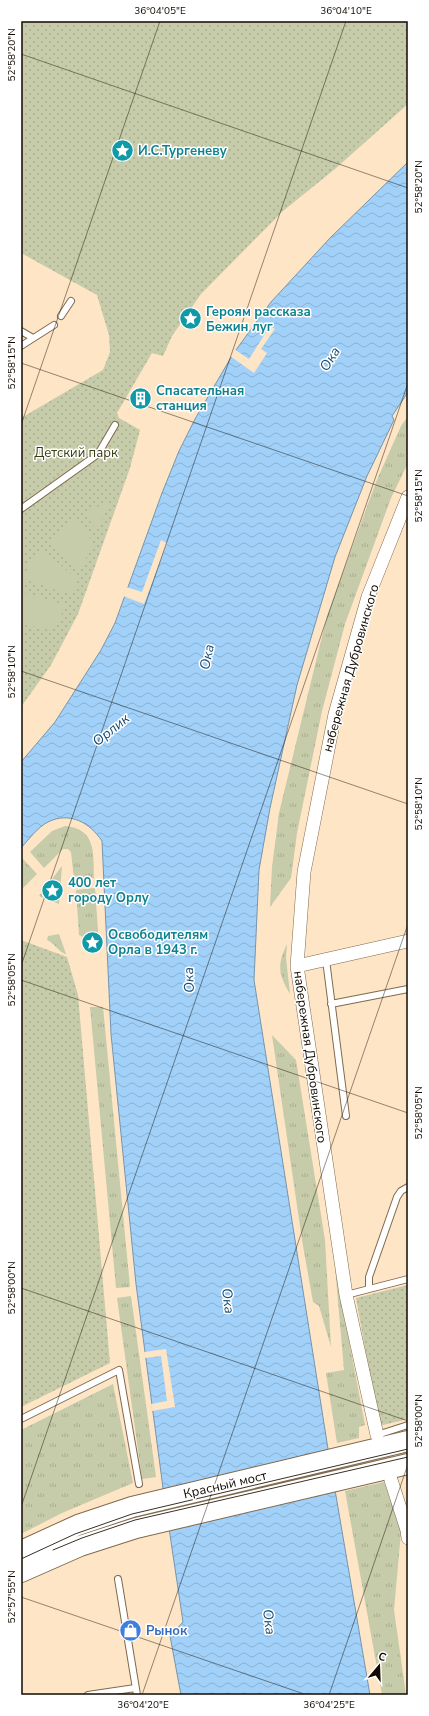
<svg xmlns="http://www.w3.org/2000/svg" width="429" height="1716" viewBox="0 0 429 1716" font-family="'Nunito Sans',sans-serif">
	<defs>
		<pattern id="grass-tufts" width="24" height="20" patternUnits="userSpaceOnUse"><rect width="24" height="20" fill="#c6cba9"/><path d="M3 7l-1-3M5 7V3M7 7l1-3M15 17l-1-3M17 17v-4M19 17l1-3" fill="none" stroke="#a9ad90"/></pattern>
		<pattern id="park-dots" width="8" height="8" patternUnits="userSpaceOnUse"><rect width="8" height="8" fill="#c6cba9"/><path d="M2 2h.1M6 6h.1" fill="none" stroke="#a9ad90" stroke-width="1.8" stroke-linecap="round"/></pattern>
		<pattern id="water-waves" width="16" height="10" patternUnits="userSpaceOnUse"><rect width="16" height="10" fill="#a1d0f8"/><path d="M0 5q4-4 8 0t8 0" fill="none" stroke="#8ab1d3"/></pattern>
	</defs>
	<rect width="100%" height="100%" fill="#fee5c6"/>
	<!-- grass -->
	<path fill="url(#grass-tufts)" d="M408,416V463L391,498L345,624L322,711L297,833L291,878L270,907L272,867L279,813L327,616L376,482L401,426Z
		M65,826C97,829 93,854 94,878L74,879L71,852L68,849H63L44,868L30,852L52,831Z
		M23,859L37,874L21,890V861Z
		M62,866L59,904L39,896Z
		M95,888L99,945L79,935L76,890Z
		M59,934L66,954C58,952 56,944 47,940L48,936Z
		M287,944L286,958L290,994C278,974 277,965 287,944Z
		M90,1007H103L130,1287L116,1288Z
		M272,1035L296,1060L325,1240L331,1347L319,1306L313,1302L302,1240Z
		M335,1267L365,1425L359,1427V1438L337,1443L326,1373L344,1370Z
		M131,1296L156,1477L142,1479L117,1298Z
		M113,1384L133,1483L62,1513L21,1534V1430Z
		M384,1482L401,1532L394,1610L406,1695H382L345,1491Z"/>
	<!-- park -->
	<path fill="url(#park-dots)" d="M21,21H408V104L335,169L283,211L201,294L172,336L163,356L152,353L117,413L119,418L140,430L130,468L78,614L51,665L21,707V418L103,370L110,352L109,335L97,295L21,253Z
		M21,940L67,957L78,995L110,1363L21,1407Z
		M408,1285V1419L379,1426L356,1298Z"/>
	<!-- garden -->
	<path fill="#c6cba9" d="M110,500L97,531L85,514Z
		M77,518L93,542L81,570L49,541Z
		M41,548L78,580L71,595L23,579L29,564Z
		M21,592L66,605L55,629L21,625Z"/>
	<!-- water -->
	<path fill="url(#water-waves)" stroke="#7695ae" d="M408,162V392L392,416L394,420L367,476L335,557L297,685L270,808L259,870L254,980L328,1449L370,1695H181L170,1636L183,1622L163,1488L136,1284L111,1034L102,841C90,823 70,811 48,822C38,827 29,839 21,848V762L55,722L101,650L115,623L162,493L179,451L195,419L233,354L271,302L330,238Z"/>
	<!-- pier -->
	<path fill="#fee5c6" d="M270,326L275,329L261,349L267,353L254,373L230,356L234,349L249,359Z
		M161,540L167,543L144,604L123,596L126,587L142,592Z
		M166,1349L175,1407L152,1411L151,1404L167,1401L161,1356L145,1358L144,1352Z"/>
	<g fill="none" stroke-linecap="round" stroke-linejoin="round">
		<defs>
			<path id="service" d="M61,316L71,301
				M21,331L33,338
				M21,346L54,325
				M21,509L98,454L115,425
				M326,960L346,1116
				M331,1004L408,989
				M369,1288V1277L397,1197L401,1191L408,1187
				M346,1295L408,1279
				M21,1419L119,1370L139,1484
				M377,1435L408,1425
				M118,1579L137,1695
				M88,1695L135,1688"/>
			<path id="minor" d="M297,966L408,941
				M377,1435L346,1295L297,966L304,872L335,714L368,597L408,497
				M391,1480L407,1530L408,1538"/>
			<path id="primary" d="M21,1551L78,1525L132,1507L408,1441
				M21,1572L80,1546L136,1528L408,1464"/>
		</defs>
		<!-- service casing -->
		<use href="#service" stroke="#806a4e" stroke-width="8"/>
		<!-- minor casing -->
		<use href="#minor" stroke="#806a4e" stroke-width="14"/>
		<!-- primary casing -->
		<use href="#primary" stroke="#806a4e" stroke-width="22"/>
		<!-- service -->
		<use href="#service" stroke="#fff" stroke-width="6"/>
		<!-- minor -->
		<use href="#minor" stroke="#fff" stroke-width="13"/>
		<!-- primary -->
		<use href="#primary" stroke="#fff" stroke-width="20"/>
		<!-- tram -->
		<path stroke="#3b3024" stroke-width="1" d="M53,1550L82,1538L135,1520L408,1457
			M21,1559L75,1534L132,1514L408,1449"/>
	</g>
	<!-- ticks -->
	<path fill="none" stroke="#120a02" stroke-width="1" stroke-opacity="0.45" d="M21,54L408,188M21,363L408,496M21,425L160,21M21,671L408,804M21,966L346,21M21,980L408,1113M21,1288L408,1421M21,1507L408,383M21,1597L307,1695M142,1695L408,924M329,1695L408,1464"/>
	<!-- icons -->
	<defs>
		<symbol id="sight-disc" viewBox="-11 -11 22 22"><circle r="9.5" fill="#0f9aa8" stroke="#fff"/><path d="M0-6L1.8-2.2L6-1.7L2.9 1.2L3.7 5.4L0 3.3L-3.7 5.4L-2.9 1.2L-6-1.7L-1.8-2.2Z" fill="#fff"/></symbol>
		<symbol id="building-disc" viewBox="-11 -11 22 22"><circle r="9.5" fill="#0f9aa8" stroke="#fff"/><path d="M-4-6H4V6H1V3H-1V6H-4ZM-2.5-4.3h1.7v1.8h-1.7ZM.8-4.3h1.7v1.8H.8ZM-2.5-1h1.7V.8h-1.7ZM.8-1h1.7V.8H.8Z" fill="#fff"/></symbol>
		<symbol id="shop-disc" viewBox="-11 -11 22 22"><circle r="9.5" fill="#3f7fe0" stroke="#fff"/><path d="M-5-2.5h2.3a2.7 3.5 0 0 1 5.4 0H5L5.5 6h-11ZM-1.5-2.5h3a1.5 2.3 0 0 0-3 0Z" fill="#fff"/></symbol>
	</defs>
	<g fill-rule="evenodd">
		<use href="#sight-disc" x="110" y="138" width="25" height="25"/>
		<use href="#sight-disc" x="178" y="306" width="25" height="25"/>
		<use href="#building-disc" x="128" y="386" width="25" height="25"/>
		<use href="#sight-disc" x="40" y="878" width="25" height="25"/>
		<use href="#sight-disc" x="80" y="930" width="25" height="25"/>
		<use href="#shop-disc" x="118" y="1618" width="25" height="25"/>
	</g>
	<g text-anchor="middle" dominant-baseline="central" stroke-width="3" stroke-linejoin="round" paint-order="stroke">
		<!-- culture labels -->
		<g font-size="13" font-weight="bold" fill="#0d838f" stroke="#fff" text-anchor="start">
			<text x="138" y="151">И.С.Тургеневу</text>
			<text x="206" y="312">Героям рассказа<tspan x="206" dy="15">Бежин луг</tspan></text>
			<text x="156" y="391">Спасательная<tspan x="156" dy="15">станция</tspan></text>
			<text x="68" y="883">400 лет<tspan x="68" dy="15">городу Орлу</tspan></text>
			<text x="108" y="935">Освободителям<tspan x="108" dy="15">Орла в 1943 г.</tspan></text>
		</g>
		<!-- park labels -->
		<g font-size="13" fill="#393c11" stroke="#fff">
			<text x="76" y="453">Детский парк</text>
		</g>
		<!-- street labels -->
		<g font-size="13" fill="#120a02" stroke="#fff">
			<text transform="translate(351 668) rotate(-74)">набережная Дубровинского</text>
			<text transform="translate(310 1057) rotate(82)">набережная Дубровинского</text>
			<text transform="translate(225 1485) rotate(-13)">Красный мост</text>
		</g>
		<!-- shop labels -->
		<g font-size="13" font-weight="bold" fill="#366cbe" stroke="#fff" text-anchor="start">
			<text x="146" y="1631">Рынок</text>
		</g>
		<!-- water labels -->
		<g font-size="14" font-style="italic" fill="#1b4f75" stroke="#fff">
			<text transform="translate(330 359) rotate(-58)">Ока</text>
			<text transform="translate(207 657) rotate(-78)">Ока</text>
			<text transform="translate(111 730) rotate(-39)">Орлик</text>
			<text transform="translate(189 980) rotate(-92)">Ока</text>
			<text transform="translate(228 1301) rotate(83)">Ока</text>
			<text transform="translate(269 1622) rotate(83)">Ока</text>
		</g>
	</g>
	<!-- border -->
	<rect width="429" height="1716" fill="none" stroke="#ffffff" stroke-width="44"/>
	<!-- north arrow -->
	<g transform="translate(379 1666) rotate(19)" stroke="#ffffff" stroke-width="3" paint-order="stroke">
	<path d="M0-3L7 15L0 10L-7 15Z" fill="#120a02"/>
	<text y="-6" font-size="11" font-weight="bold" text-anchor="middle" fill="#120a02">С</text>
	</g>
	<rect x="22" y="22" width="385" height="1672" fill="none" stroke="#120a02" stroke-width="1.5"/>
	<g font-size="10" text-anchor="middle" fill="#120a02">
		<text x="160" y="14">36°04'05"E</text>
		<text x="346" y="14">36°04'10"E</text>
		<text transform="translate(11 55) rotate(-90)" y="4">52°58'20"N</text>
		<text transform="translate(418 187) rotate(-90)" y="4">52°58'20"N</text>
		<text transform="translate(11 363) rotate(-90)" y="4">52°58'15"N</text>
		<text transform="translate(418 496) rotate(-90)" y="4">52°58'15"N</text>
		<text transform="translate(11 672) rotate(-90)" y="4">52°58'10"N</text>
		<text transform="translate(418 804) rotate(-90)" y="4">52°58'10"N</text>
		<text transform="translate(11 980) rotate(-90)" y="4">52°58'05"N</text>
		<text transform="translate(418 1113) rotate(-90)" y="4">52°58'05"N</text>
		<text transform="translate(11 1288) rotate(-90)" y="4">52°58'00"N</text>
		<text transform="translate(418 1421) rotate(-90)" y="4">52°58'00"N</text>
		<text transform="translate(11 1597) rotate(-90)" y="4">52°57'55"N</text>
		<text x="143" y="1708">36°04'20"E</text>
		<text x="329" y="1708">36°04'25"E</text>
	</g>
</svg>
